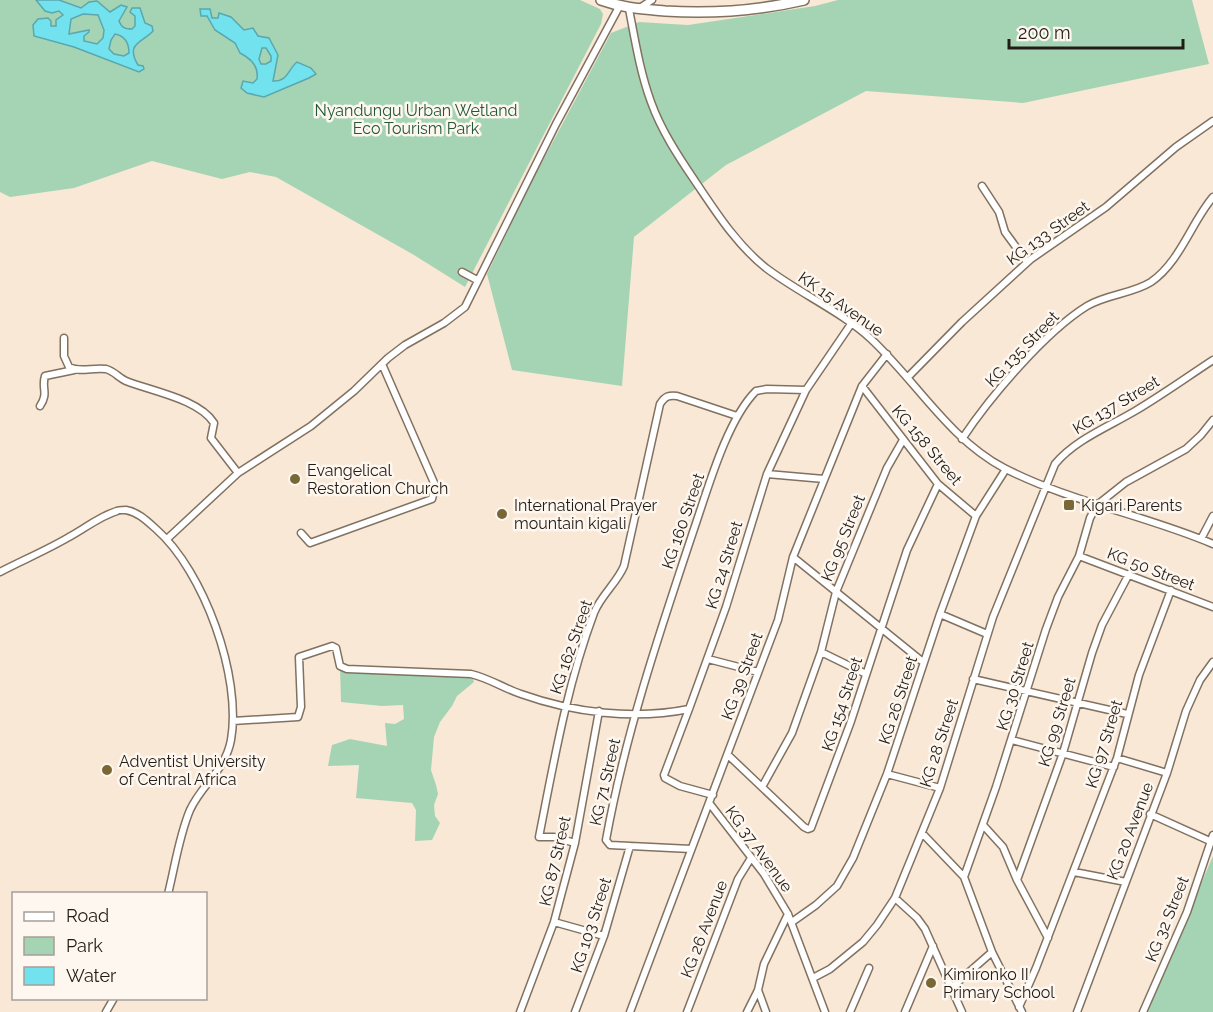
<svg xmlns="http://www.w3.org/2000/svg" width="1213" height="1012" viewBox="0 0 1213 1012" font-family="Raleway,sans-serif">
	<rect width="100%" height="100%" fill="#f9e8d5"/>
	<!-- green -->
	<path fill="#a5d4b4" d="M0,0H580L600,9L603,14L601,24L465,287L414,255L276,177L250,172L222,179L152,161L74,188L10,197L0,192Z
		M838,0H1192L1209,64L1023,103L866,91L726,165L634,237L622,386L512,370L487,274L533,179L611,33L639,22L688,25L815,6Z
		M340,666L471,674L474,682L457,696L452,706L440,722L434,737L431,770L436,785L438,794L434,805L435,816L440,823L432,840L415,841L416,810L412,803L356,798L359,765L328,766L332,745L350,739L387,746L385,723L395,724L404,719L403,705L382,706L341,702Z
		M1213,856V1012H1148L1157,984Z"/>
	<!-- water -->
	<path fill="#72e2ee" stroke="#5aa7ad" stroke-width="1.5" fill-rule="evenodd" d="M36,0H59L81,8L89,2L97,1L110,12L121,5L127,7L119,21C122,28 125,29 132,29L135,26V16L130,12L132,8H140L145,23L152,26L153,31C142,43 125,43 138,65L143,66L144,69L139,72L74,47L34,36L33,25L38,19L48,18L51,21V26H56V20L63,15L59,11L52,13L45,11ZM83,14L98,15L104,30L103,38L97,44L84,41V36L89,32V30L69,34L71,19ZM115,34C125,36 129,43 129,53L124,56L114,54L109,49L111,40Z
		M200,9H210L212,18H218L219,13L231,17L244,30L253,28L258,36L269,38L278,55L273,81C288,82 288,69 297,62L311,68L316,74L309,78L264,97L247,93L241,88L243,81L253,83L257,79C259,66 250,58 240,53L235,43L215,30L207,16H201ZM262,48H266L271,56V61L266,64H261L259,59Z"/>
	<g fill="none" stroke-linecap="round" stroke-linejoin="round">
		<defs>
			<path id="minor" d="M629,9C635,40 640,72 651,102C661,130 678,156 695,181C716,212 736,244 766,268C799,293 842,312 871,339C916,381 949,439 1004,468C1070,502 1145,515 1213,544
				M638,9L652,0
				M982,186L999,212L1005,232L1027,262
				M462,272L477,280
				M64,338V356L69,367C80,373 93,367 106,369C114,371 119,378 126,381C151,391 199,399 214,423L211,438L238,473
				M908,377L962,322L1031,259L1106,207L1176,147L1213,121
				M862,386L938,484L976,516
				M40,406C49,393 41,388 45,376L74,370
				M962,439C990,397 1045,332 1087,306C1107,294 1132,294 1151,282C1180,262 1191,223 1213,197
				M767,474L824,479
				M301,533L310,543L432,499L435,485L382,364
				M167,539L238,473L311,426L354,391L388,358L405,345L444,323L465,307L556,124L619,7
				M1201,539L1213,516
				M1079,556L1213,607
				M793,557L923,662
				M0,572C23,560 47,550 69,537C84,529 100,516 117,511C118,510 124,510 126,510C138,512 147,521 156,529C204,571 242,677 231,740C225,771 202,784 190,810C179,836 175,866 168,894
				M940,614L987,634
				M821,652L866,674
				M708,659L758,672
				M973,679L1127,714
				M689,709L664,775L665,778L680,786L713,795
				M233,721L298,717L301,707L299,657L332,646L336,648L340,666L347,669L471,674C491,679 503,688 521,694C574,713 635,720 689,709L726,607L767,474L806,390L851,324
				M1012,740L1114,767
				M728,755L804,827L808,829L811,828L850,724L907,550L938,484
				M1117,758L1167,773
				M887,774L940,788
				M762,787L792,733L821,652L836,592L887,468L903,440
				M710,804L764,874L788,914L825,1012
				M1150,814L1212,842
				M983,825L1003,847L1017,880L1048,938
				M922,833L964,877L992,952L1022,1012
				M575,843L554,837H539C554,761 567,685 594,613C601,595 617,583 624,566L660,404C665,396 669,395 677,396L737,416
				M691,849L610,845L606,840C625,735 659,634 693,532C707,492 726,421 756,391L767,389L806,390
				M1074,872L1126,882
				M964,877L996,787L1046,629L1058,597L1079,556L1090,518L1097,505L1126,482L1186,449L1201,435L1213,420
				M1017,880L1063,753L1092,653L1102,625L1129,574
				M895,898L917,918L925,929L962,1012
				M554,922L604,936
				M792,922L816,905L837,886L853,858L887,774L940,614L976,516L1006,469
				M813,978L830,969L863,942L877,925L895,898L940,788L993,617L1055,464C1075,440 1108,427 1135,411C1162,395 1187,377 1213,360
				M951,988L992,952
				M758,990L766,1012
				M1019,1007L1036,968L1117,758L1139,675L1171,590
				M106,1012L114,998
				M520,1012L554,922L575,843L599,711
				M575,1012L604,936L630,846
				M630,1012L764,657L778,620L793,557L862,386L887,354
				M687,1012L738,879L751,858
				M747,1012L758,990L764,964L788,914
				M850,1012L869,968
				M905,1012L933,946
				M1077,1012L1167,773L1186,711L1200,680L1213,662
				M1143,1012L1187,912L1213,835"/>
			<path id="highway" d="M601,0C623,8 642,9 665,11C713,14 757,11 804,0"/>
		</defs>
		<!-- minor casing -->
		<use href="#minor" stroke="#807161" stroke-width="9"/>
		<!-- highway casing -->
		<use href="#highway" stroke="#807161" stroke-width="12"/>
		<!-- minor -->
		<use href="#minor" stroke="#fff" stroke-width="6"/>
		<!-- highway -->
		<use href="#highway" stroke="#fff" stroke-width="9"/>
	</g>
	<!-- markers -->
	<g fill="#7a6736" stroke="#fef7f0" stroke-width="2">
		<circle cx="295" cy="479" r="6"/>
		<rect x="1063" y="499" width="12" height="12" rx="3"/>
		<circle cx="502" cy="514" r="6"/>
		<circle cx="107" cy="770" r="6"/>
		<circle cx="931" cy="983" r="6"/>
	</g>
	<g text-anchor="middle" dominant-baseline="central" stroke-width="5" stroke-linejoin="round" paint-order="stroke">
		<!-- park labels -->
		<g font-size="16" fill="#215838" stroke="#fef7f0">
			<text x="416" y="110">Nyandungu Urban Wetland<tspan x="416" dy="18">Eco Tourism Park</tspan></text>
		</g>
		<!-- street labels -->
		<g font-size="16" fill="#221c16" stroke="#fef7f0">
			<text transform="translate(1048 233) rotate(-36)">KG 133 Street</text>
			<text transform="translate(841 304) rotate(35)">KK 15 Avenue</text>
			<text transform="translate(1022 349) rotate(-46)">KG 135 Street</text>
			<text transform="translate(1116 405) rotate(-31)">KG 137 Street</text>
			<text transform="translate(927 445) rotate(50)">KG 158 Street</text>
			<text transform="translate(683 521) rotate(-71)">KG 160 Street</text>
			<text transform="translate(843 538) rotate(-68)">KG 95 Street</text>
			<text transform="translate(724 565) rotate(-73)">KG 24 Street</text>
			<text transform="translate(1151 569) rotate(21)">KG 50 Street</text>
			<text transform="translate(571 647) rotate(-71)">KG 162 Street</text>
			<text transform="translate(742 676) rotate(-70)">KG 39 Street</text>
			<text transform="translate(1015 686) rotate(-73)">KG 30 Street</text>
			<text transform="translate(898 700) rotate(-72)">KG 26 Street</text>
			<text transform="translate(842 704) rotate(-72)">KG 154 Street</text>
			<text transform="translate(1057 722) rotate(-73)">KG 99 Street</text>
			<text transform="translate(939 743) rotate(-72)">KG 28 Street</text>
			<text transform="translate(1104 744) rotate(-73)">KG 97 Street</text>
			<text transform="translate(605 782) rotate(-77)">KG 71 Street</text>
			<text transform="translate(1130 831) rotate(-69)">KG 20 Avenue</text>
			<text transform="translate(759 849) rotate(54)">KG 37 Avenue</text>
			<text transform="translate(555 861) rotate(-77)">KG 87 Street</text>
			<text transform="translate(1167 919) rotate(-68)">KG 32 Street</text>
			<text transform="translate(591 925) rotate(-72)">KG 103 Street</text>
			<text transform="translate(704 929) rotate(-69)">KG 26 Avenue</text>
		</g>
		<!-- poi labels -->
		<g font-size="16" fill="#221c16" stroke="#fef7f0" text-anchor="start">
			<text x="307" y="470">Evangelical<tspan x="307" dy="18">Restoration Church</tspan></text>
			<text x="514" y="505">International Prayer<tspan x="514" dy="18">mountain kigali</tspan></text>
			<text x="1081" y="505">Kigari Parents</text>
			<text x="119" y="761">Adventist University<tspan x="119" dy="18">of Central Africa</tspan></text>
			<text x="943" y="974">Kimironko II<tspan x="943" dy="18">Primary School</tspan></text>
		</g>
	</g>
	<!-- legend -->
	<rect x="12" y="892" width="195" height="108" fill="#fef7f0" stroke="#a69f99" stroke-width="1.5"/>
	<rect x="24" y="912" width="30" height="9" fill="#ffffff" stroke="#a69f99" stroke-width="1.5"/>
	<text x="66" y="922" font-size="18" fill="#221c16">Road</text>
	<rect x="24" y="937" width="30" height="18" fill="#a5d4b4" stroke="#a69f99" stroke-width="1.5"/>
	<text x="66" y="952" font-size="18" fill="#221c16">Park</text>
	<rect x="24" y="967" width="30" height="18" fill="#72e2ee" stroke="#a69f99" stroke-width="1.5"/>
	<text x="66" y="982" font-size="18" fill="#221c16">Water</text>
	<!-- scale -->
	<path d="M1009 39v9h174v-9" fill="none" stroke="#221c16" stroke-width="3"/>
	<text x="1018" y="39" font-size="18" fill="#221c16" stroke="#fef7f0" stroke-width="4.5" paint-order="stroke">200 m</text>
</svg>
